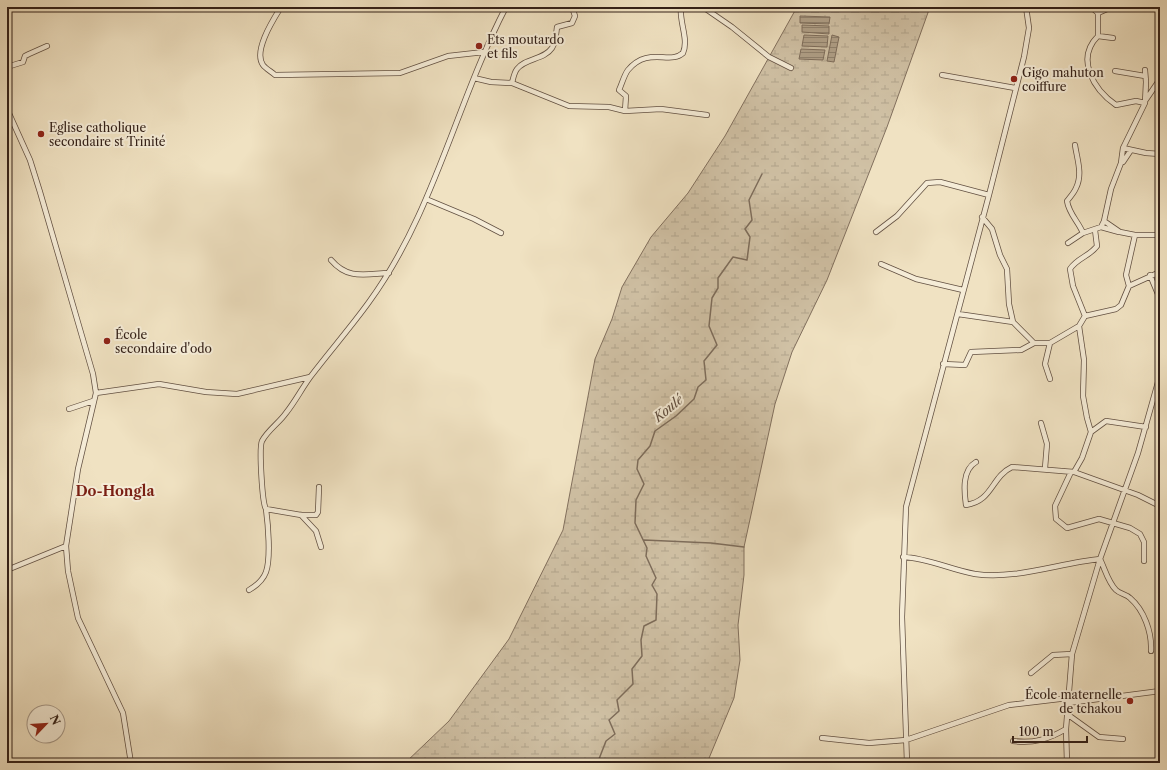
<svg xmlns="http://www.w3.org/2000/svg" width="1167" height="770" viewBox="0 0 1167 770" font-family="'Libre Caslon Text',serif">
	<defs>
		<pattern id="wetland-marsh" width="20" height="14" patternUnits="userSpaceOnUse"><rect width="20" height="14" fill="#d0c1a5"/><path d="M1 5h8M5 5V1M11 12h8M15 12V8" fill="none" stroke="#b3a68d"/></pattern>
		<pattern id="water-rules" width="6" height="5" patternUnits="userSpaceOnUse"><rect width="6" height="5" fill="#b0a088"/><path d="M0 2.5h6" fill="none" stroke="#90826e"/></pattern>
	</defs>
	<rect width="100%" height="100%" fill="#f0e2c2"/>
	<filter id="stains"><feTurbulence type="fractalNoise" baseFrequency=".005" numOctaves="4"/><feColorMatrix values="0 0 0 0 .2 0 0 0 0 .09 0 0 0 0 .02 0 0 0 .5 -.17"/></filter>
	<radialGradient id="worn" r=".72"><stop offset=".6" stop-color="#630" stop-opacity="0"/><stop offset="1" stop-color="#630" stop-opacity=".3"/></radialGradient>
	<!-- wetland -->
	<path fill="url(#wetland-marsh)" stroke="#82705e" d="M797,7H930L887,127L827,280L792,352L775,404L744,547V575L738,625L740,660L734,698L707,763H405L449,721L509,639L563,530L595,359L612,319L622,287L651,237L688,193L725,136Z"/>
	<!-- water -->
	<path fill="url(#water-rules)" stroke="#7e6d5b" d="M800,16L830,17L829,24L800,23Z
		M802,25L829,26V34L802,32Z
		M804,35L828,36L827,47L802,46Z
		M832,35L839,37L834,62L827,61Z
		M801,49L825,50L823,60L799,59Z"/>
	<g fill="none" stroke-linecap="round" stroke-linejoin="round">
		<!-- stream -->
		<path stroke="#7e6d5b" stroke-width="1.5" d="M644,540L711,543L744,547
			M587,763L599,759L606,741L615,734L609,720L619,711L617,700L633,684L632,669L642,656L641,640L644,626L656,620L657,594L652,585L656,578L646,556L647,548L635,523L636,500L644,484L637,469L638,460L650,446L655,431L676,416L694,399L698,387L706,380L704,361L717,345L709,326L712,298L718,288V278L733,257L747,260L750,237L745,229L752,220L749,200L762,174"/>
		<defs>
			<path id="minor" d="M281,7C273,20 253,51 263,65C266,69 272,72 275,75L400,73L448,56L484,52
				M703,7L732,27L769,57L791,68
				M1091,7L1098,13
				M1112,7L1098,13V36C1075,59 1094,90 1116,105L1136,101L1145,103
				M1098,36L1113,38
				M7,67L23,62L25,56L29,54L47,46
				M1115,71L1145,76
				M942,75L1015,88
				M474,78L491,82L512,83L569,106L609,107L625,111L661,109L707,115
				M512,83C513,79 514,73 517,69C525,58 544,60 552,48C556,42 556,34 557,27L572,23L575,16L572,7
				M1145,101L1158,82
				M7,109L30,160L40,192L93,374L96,393L78,469L66,546L68,571L78,618L123,713L131,763
				M625,111L626,96L619,90C622,84 624,75 628,70C648,46 670,65 683,53C689,39 679,22 681,7
				M1075,145C1077,159 1083,174 1076,188C1074,193 1070,197 1067,201C1069,214 1078,221 1083,233
				M1123,148L1146,153L1160,154
				M1123,162L1131,150
				M426,199L474,219L501,233
				M982,217L992,229L1000,255L1007,269L1009,304L1013,322L1034,343H1050
				M1104,221L1111,189L1121,163L1123,148L1145,103L1146,82L1145,70
				M1101,227L1119,232
				M876,232L897,216L927,183L940,182L989,195
				M1068,243L1083,233L1101,227L1104,221L1120,232L1135,235H1160
				M331,260C348,280 365,274 389,273
				M881,264L916,279L963,290
				M1150,275L1160,299
				M1129,286L1126,275L1135,235
				M958,314L1013,322
				M1085,316L1073,286L1070,269C1077,258 1090,256 1097,246L1095,230
				M943,364L965,365L971,352L1021,350L1034,343
				M1050,379L1045,364L1050,343L1079,326
				M96,393L159,384L206,392L237,394L310,377
				M69,409L93,401
				M1041,423L1047,444L1045,468
				M1091,432L1087,418L1083,396L1084,360L1079,326L1085,316L1116,309L1121,305L1129,286L1160,272
				M976,462C962,470 964,491 966,505C993,501 991,477 1012,467L1074,472L1138,495L1160,506
				M1071,472L1055,506L1056,519L1067,528L1099,519L1130,528L1140,534L1144,542V561
				M1074,472L1082,458L1091,432L1106,421L1146,427
				M319,487L318,512L316,515H301L266,509C262,503 259,447 262,441C268,430 279,423 286,413C295,402 302,388 311,376C330,351 351,327 369,302C434,213 456,103 506,7
				M301,515L316,531L321,547
				M903,557C928,558 951,570 975,574C1015,580 1060,563 1100,559C1105,569 1108,582 1116,590C1120,594 1126,594 1130,598C1144,610 1152,632 1151,651
				M7,570L66,546
				M249,590C256,586 263,580 266,572C271,558 268,524 266,509
				M1031,673L1053,655L1072,654
				M1068,703L1160,691
				M1067,714L1099,737L1123,739
				M822,738L869,743L906,740L1009,705L1068,698
				M1013,741C1033,744 1049,739 1066,729
				M907,763L902,617L906,507L989,195L1024,57L1029,28L1026,7
				M1067,763L1066,729L1072,654L1100,559L1138,453L1160,375"/>
		</defs>
		<!-- minor casing -->
		<use href="#minor" stroke="#625042" stroke-width="6"/>
		<!-- minor -->
		<use href="#minor" stroke="#f5ecd7" stroke-width="4.5"/>
	</g>
	<!-- markers -->
	<g fill="#8f2418" stroke="#f5ecd7" stroke-width="1.5">
		<circle cx="479" cy="46" r="4"/>
		<circle cx="1014" cy="79" r="4"/>
		<circle cx="41" cy="134" r="4"/>
		<circle cx="107" cy="341" r="4"/>
		<circle cx="1130" cy="701" r="4"/>
	</g>
	<g text-anchor="middle" dominant-baseline="central" stroke-width="4" stroke-linejoin="round" paint-order="stroke">
		<!-- poi labels -->
		<g font-size="12" fill="#332018" stroke="#f5ecd7" text-anchor="start">
			<text x="487" y="39">Ets moutardo<tspan x="487" dy="14">et fils</tspan></text>
			<text x="1022" y="72">Gigo mahuton<tspan x="1022" dy="14">coiffure</tspan></text>
			<text x="49" y="127">Eglise catholique<tspan x="49" dy="14">secondaire st Trinité</tspan></text>
			<text x="115" y="334">École<tspan x="115" dy="14">secondaire d'odo</tspan></text>
			<text x="1122" y="694" text-anchor="end">École maternelle<tspan x="1122" dy="14">de tchakou</tspan></text>
		</g>
		<!-- water labels -->
		<g font-size="13" font-style="italic" fill="#5f4d3f" stroke="#f5ecd7">
			<text transform="translate(668 408) rotate(-39)">Koulé</text>
		</g>
		<!-- quarter labels -->
		<g font-size="14" font-weight="bold" fill="#7a1f14" stroke="#f5ecd7">
			<text x="115" y="491">Do-Hongla</text>
		</g>
	</g>
	<!-- margin -->
	<rect width="1167" height="770" fill="none" stroke="#f0e2c2" stroke-width="24"/>
	<rect x="8" y="8" width="1151" height="754" fill="none" stroke="#332018" stroke-width="2"/>
	<rect x="12" y="12" width="1143" height="746" fill="none" stroke="#332018"/>
	<!-- north arrow -->
	<g transform="translate(46 724) rotate(65)"><circle r="19" fill="#f5ecd7" stroke="#a79a8b"/>
	<path d="M0-3L7 15L0 10L-7 15Z" fill="#8f2418"/>
	<text y="-6" font-size="11" font-weight="bold" text-anchor="middle" fill="#332018">N</text>
	</g>
	<!-- scale -->
	<path d="M1013 736v6h74v-6" fill="none" stroke="#332018" stroke-width="2"/>
	<text x="1019" y="736" font-size="12" fill="#332018" stroke="#f5ecd7" stroke-width="3" paint-order="stroke">100 m</text>
	<rect width="100%" height="100%" filter="url(#stains)"/>
	<rect width="100%" height="100%" fill="url(#worn)"/>
</svg>
